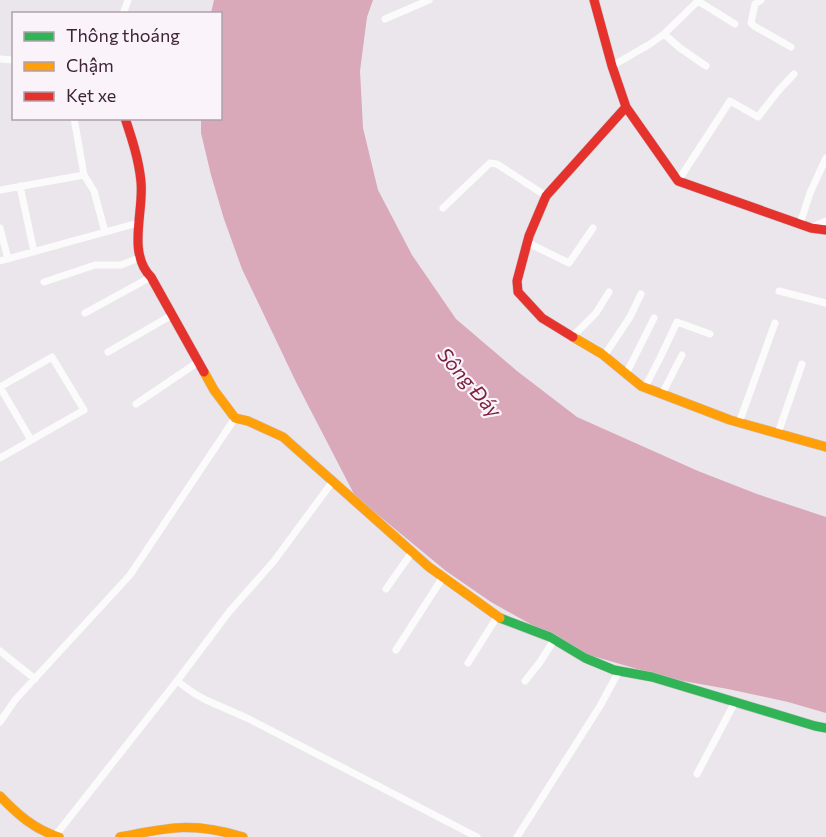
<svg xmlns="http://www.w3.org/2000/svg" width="826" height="837" viewBox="0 0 826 837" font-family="Commissioner,sans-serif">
	<rect width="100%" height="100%" fill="#ebe6eb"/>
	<!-- water -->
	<path fill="#d9a8b9" d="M214,0H373L367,17L360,71L363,128L378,190L412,255L456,319L517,371L577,417L698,471L757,494L826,517V713L788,702L728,689L672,679L582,653L491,602L446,571L355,496L296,382L242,269L224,219L211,175L201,133V119L220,118V14L211,13Z"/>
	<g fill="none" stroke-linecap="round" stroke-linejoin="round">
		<defs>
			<path id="fast" d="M500,618L550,637L585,658L614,670L652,677L815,726L826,728"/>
			<path id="slow" d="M573,337L602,354L641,386L730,420L826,447
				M204,372L214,390L235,418L248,421L283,437L429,567L500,618
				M0,796C17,814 35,830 59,837
				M120,837C169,827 194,822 243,837"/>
			<path id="jam" d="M594,0L612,66L626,107L678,181L811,228L826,230
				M125,118C132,139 139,160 141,182C144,212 127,253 151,277L204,372
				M573,337L542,318L518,292L517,281L529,236L546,196L626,107"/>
		</defs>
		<!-- fast casing -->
		<use href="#fast" stroke="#cbc2c9" stroke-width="10"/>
		<!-- slow casing -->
		<use href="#slow" stroke="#cbc2c9" stroke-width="10"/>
		<!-- jam casing -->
		<use href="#jam" stroke="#cbc2c9" stroke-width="10"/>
		<!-- street -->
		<path stroke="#fcfbfc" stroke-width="7" d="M761,0L755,4L751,23L754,26L791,47
			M698,1L735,24
			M123,14L128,0
			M385,19L429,0
			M664,34L680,48L706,66
			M0,59L14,60
			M612,66L650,44L664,34L699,0
			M74,118L84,175L94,191L105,232
			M678,181L730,101L758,117L779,90L794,74
			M20,186L34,252
			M0,190L84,175
			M443,208L490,163L497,164L546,196
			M800,224L810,193L826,158
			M0,228L8,259
			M811,228L826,221
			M528,243L569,263L593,228
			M0,261L138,223
			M44,282L95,265H121L139,258
			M779,291L826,303
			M85,313L151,277
			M573,336L596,313L609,292
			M108,352L172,315
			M604,356L630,317L641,294
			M626,374L654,318
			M0,387L52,357L84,410L0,458
			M0,387L31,440
			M645,387L660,358L677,322L710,334
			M662,394L682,355
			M136,404L198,362
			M739,423L775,323
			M778,433L802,364
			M386,589L412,552
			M396,650L443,577
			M0,651L35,679
			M468,663L497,617
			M177,681L195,694L206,700L247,718L477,837
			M525,681L540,662L554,640
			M0,722L15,700L130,575L235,418
			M697,774L735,702
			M55,836L177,681L229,612L274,561L333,481
			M517,837L600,706L619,671"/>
		<!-- fast -->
		<use href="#fast" stroke="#30b455" stroke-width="9"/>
		<!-- slow -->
		<use href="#slow" stroke="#ff9f0a" stroke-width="9"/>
		<!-- jam -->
		<use href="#jam" stroke="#e5322d" stroke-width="9"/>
	</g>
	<g text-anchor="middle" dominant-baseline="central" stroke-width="4.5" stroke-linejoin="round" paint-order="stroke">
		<!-- water labels -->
		<g font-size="20" font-style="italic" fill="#7a1e3c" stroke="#faf4fa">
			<text transform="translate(470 382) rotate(49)">Sông Đáy</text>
		</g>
	</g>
	<!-- legend -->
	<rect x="12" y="12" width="210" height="108" fill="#faf4fa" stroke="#afa0ac" stroke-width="1.5"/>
	<rect x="24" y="32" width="30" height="9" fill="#30b455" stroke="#afa0ac" stroke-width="1.5"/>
	<text x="66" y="42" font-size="18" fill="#3f2338">Thông thoáng</text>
	<rect x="24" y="62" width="30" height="9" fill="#ff9f0a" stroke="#afa0ac" stroke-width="1.5"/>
	<text x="66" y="72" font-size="18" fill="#3f2338">Chậm</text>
	<rect x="24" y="92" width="30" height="9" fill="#e5322d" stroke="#afa0ac" stroke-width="1.5"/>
	<text x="66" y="102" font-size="18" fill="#3f2338">Kẹt xe</text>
</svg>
